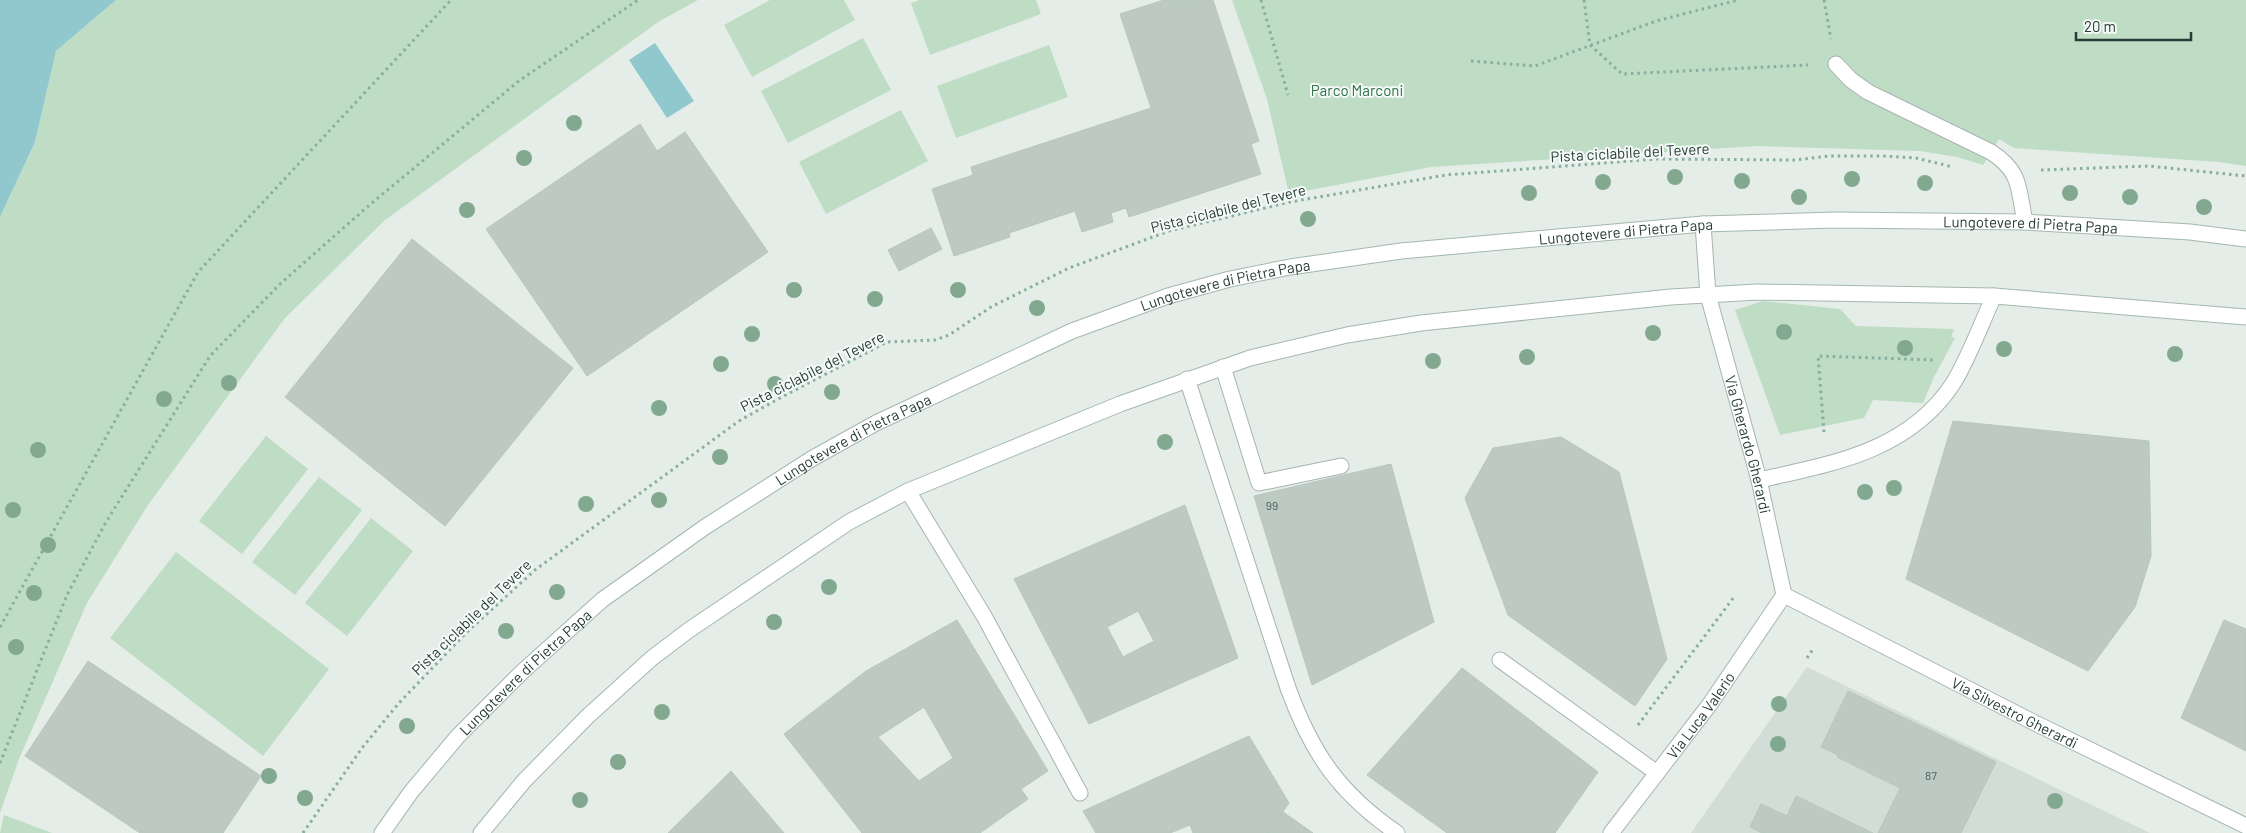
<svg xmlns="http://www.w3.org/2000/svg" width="2246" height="833" viewBox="0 0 2246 833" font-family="Barlow,sans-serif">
	<rect width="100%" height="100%" fill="#e4ede8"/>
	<!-- built -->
	<path fill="#d3ddd7" d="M1807,667L2013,767L2150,833H1691Z"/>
	<!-- green -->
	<path fill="#bfdcc5" d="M116,0H698L658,22L385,220L285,318L148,505L87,603L19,759L0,813V217L35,142L56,51Z
		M770,0H844L855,20L752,77L724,25Z
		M920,0H1036L1041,14L930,55L911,3Z
		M1232,0H2246V166L2219,162L2014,148L1999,139L1983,165L1957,157L1920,151L1757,146L1431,167L1289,194L1267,99Z
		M863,38L891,90L788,143L761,91Z
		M1049,45L1068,97L956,138L937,86Z
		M901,110L928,161L826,214L799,162Z
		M1763,301L1840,309L1856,326L1954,329L1951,337L1955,338L1934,377L1923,403L1873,400L1864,418L1780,435L1735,310Z
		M266,436L308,469L242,554L199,521Z
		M319,477L362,510L295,595L252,562Z
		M371,518L413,551L347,636L305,603Z
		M176,552L329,669L263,756L110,638Z
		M4,815L52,833H0Z"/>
	<!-- water -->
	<path fill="#90c8ce" d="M0,0H116L56,51L35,142L0,217Z
		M655,43L694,101L667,118L629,60Z"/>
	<!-- building -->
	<path fill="#bdcac4" stroke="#b7c6bf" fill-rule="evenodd" d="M1164,0H1213L1259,141L1251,144L1261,174L1129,217L1126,208L1111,213L1113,222L1082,232L1075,211L1009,233L1010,237L954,256L932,189L973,175L971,167L1151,108L1120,14Z
		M640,124L657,151L685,132L768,252L587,376L486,229Z
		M931,228L942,249L899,271L888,250Z
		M412,239L573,368L445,526L285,397Z
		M1953,421L2149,441L2151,556L2135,607L2088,671L1906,579Z
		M1561,437L1619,472L1667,659L1635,706L1508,615L1465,498L1493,448Z
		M1391,464L1434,622L1312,685L1254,496Z
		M1185,505L1238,658L1089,724L1014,579ZM1138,611L1154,641L1123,657L1107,627Z
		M957,620L1048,771L1021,789L1028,799L980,833H862L784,734L866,671ZM924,707L953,758L919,781L878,737Z
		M2224,620L2246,629V751L2181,718Z
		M88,661L261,776L223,833H140L25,756Z
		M1462,668L1598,772L1555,833H1447L1367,775Z
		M1848,691L1996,762L1961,833H1878L1900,788L1837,757L1838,755L1821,747Z
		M1249,736L1289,803L1268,833H1193L1190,825L1170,833H1096L1083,811Z
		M731,771L784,833H668Z
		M1796,796L1873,833H1762L1750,827L1761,804L1787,816Z
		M1283,812L1313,833H1268Z"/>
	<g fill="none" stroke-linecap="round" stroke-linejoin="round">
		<defs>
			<path id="lane" d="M1836,64L1851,80L1868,92L1991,152C2022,172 2018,189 2025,222
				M1223,367L1259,483L1341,466
				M1759,480C1832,464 1910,451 1954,382C1970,355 1981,324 1994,296
				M908,491L984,616L1080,793
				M1500,660L1657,773"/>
			<g id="street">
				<path id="s1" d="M1703,224L1708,295L1759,480L1784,595"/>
				<path d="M1187,379L1288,688C1312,754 1340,794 1397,833"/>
				<path id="s2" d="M1784,595L2035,723L2246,826"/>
				<path id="s3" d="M1611,833L1710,704L1784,595"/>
			</g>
			<g id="secondary">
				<path id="s4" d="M382,833L411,792L458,736L522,672L602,600L705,527L813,458L876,423L1072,331L1168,296L1230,279L1290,267L1401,251L1703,224L1835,220L2025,222L2190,232L2246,239"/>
				<path d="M481,833L524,781L588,716L652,658L689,630L849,522L908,491L1120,404L1250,358L1347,335L1421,323L1671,297L1757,292L1994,296L2246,317"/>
			</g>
		</defs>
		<!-- lane casing -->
		<use href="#lane" stroke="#a7b5af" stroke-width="17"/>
		<!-- street casing -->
		<use href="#street" stroke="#a7b5af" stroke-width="17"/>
		<!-- secondary casing -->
		<use href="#secondary" stroke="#a3b8af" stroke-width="17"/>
		<!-- path -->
		<path stroke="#87ae9f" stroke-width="3" stroke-dasharray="2.5 4" stroke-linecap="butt" d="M1261,0L1288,95
			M1584,0L1590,45L1622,74L1808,65
			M1824,0L1831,39
			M1471,61L1535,66L1656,21L1738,0
			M2041,170L2149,166L2246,176
			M1824,432L1818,356L1936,360
			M0,627L198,272L451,0
			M1807,658L1813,649
			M1638,725L1734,597
			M0,763L67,595L106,522L210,356L280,284L366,208L520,80L638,0
			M303,833L362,748L398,704L466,633L535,570L739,421L778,399L887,342L935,340L949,335L991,307L1069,268L1169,231L1290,202L1446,175L1657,159L1795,160L1830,156H1883L1916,158L1953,167"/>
		<!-- lane -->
		<use href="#lane" stroke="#fff" stroke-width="15"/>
		<!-- street -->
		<use href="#street" stroke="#fff" stroke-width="15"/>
		<!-- secondary -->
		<use href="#secondary" stroke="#fff" stroke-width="15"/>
	</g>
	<!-- trees -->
	<g fill="#82a98f">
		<circle cx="574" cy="123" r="8"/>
		<circle cx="524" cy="158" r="8"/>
		<circle cx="1675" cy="177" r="8"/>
		<circle cx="1852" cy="179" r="8"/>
		<circle cx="1742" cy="181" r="8"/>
		<circle cx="1603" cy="182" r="8"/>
		<circle cx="1925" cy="183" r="8"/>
		<circle cx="1529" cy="193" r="8"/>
		<circle cx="2070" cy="193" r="8"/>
		<circle cx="1799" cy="197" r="8"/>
		<circle cx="2130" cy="197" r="8"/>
		<circle cx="2204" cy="207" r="8"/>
		<circle cx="467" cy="210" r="8"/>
		<circle cx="1308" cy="219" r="8"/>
		<circle cx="794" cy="290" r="8"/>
		<circle cx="958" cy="290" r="8"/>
		<circle cx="875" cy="299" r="8"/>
		<circle cx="1037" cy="308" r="8"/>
		<circle cx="1784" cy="332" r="8"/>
		<circle cx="1653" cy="333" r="8"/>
		<circle cx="752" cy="334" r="8"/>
		<circle cx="1905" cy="348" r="8"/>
		<circle cx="2004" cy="349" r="8"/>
		<circle cx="2175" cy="354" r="8"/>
		<circle cx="1527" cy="357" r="8"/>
		<circle cx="1433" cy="361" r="8"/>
		<circle cx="721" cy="364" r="8"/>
		<circle cx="229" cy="383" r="8"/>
		<circle cx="775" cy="384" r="8"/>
		<circle cx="832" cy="392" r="8"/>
		<circle cx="164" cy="399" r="8"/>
		<circle cx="659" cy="408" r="8"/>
		<circle cx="1165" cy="442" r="8"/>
		<circle cx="38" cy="450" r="8"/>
		<circle cx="720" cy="457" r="8"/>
		<circle cx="1894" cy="488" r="8"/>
		<circle cx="1865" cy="492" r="8"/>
		<circle cx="659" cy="500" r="8"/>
		<circle cx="586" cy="504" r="8"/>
		<circle cx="13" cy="510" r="8"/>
		<circle cx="48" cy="545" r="8"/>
		<circle cx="829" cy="587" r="8"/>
		<circle cx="557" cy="592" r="8"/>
		<circle cx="34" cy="593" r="8"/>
		<circle cx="774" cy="622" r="8"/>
		<circle cx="506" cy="631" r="8"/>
		<circle cx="16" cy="647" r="8"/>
		<circle cx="1779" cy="704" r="8"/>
		<circle cx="662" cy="712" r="8"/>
		<circle cx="407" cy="726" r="8"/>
		<circle cx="1778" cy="744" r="8"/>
		<circle cx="618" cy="762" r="8"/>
		<circle cx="269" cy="776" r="8"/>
		<circle cx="305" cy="798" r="8"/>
		<circle cx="580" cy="800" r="8"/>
		<circle cx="2055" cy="801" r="8"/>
	</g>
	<g text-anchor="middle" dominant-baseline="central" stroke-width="4" stroke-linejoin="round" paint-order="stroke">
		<!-- number labels -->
		<g font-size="12" fill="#4b6059">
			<text x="1272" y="505">99</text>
			<text x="1931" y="775">87</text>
		</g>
		<!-- park labels -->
		<g font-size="15" fill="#317246" stroke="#f5f9f7">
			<text x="1357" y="90">Parco Marconi</text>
		</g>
		<!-- street labels -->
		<g font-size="15" fill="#253d35" stroke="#f5f9f7">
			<text transform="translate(1630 152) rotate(-3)">Pista ciclabile del Tevere</text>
			<text transform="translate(1228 208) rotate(-14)">Pista ciclabile del Tevere</text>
			<text stroke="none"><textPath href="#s4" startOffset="1835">Lungotevere di Pietra Papa</textPath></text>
			<text stroke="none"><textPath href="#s4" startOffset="1430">Lungotevere di Pietra Papa</textPath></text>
			<text stroke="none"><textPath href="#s4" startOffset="1025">Lungotevere di Pietra Papa</textPath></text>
			<text transform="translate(812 371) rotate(-27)">Pista ciclabile del Tevere</text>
			<text stroke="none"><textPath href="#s4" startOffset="620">Lungotevere di Pietra Papa</textPath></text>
			<text stroke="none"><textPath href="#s1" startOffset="226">Via Gherardo Gherardi</textPath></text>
			<text transform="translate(471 617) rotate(-44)">Pista ciclabile del Tevere</text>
			<text stroke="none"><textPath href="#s4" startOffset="216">Lungotevere di Pietra Papa</textPath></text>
			<text stroke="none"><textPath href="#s2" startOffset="259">Via Silvestro Gherardi</textPath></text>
			<text stroke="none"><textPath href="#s3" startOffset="148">Via Luca Valerio</textPath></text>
		</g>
	</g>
	<!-- scale -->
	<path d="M2076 32v8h115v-8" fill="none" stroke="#253d35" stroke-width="2.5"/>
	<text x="2084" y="32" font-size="15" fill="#253d35" stroke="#f5f9f7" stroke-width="4" paint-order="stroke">20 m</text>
</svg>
